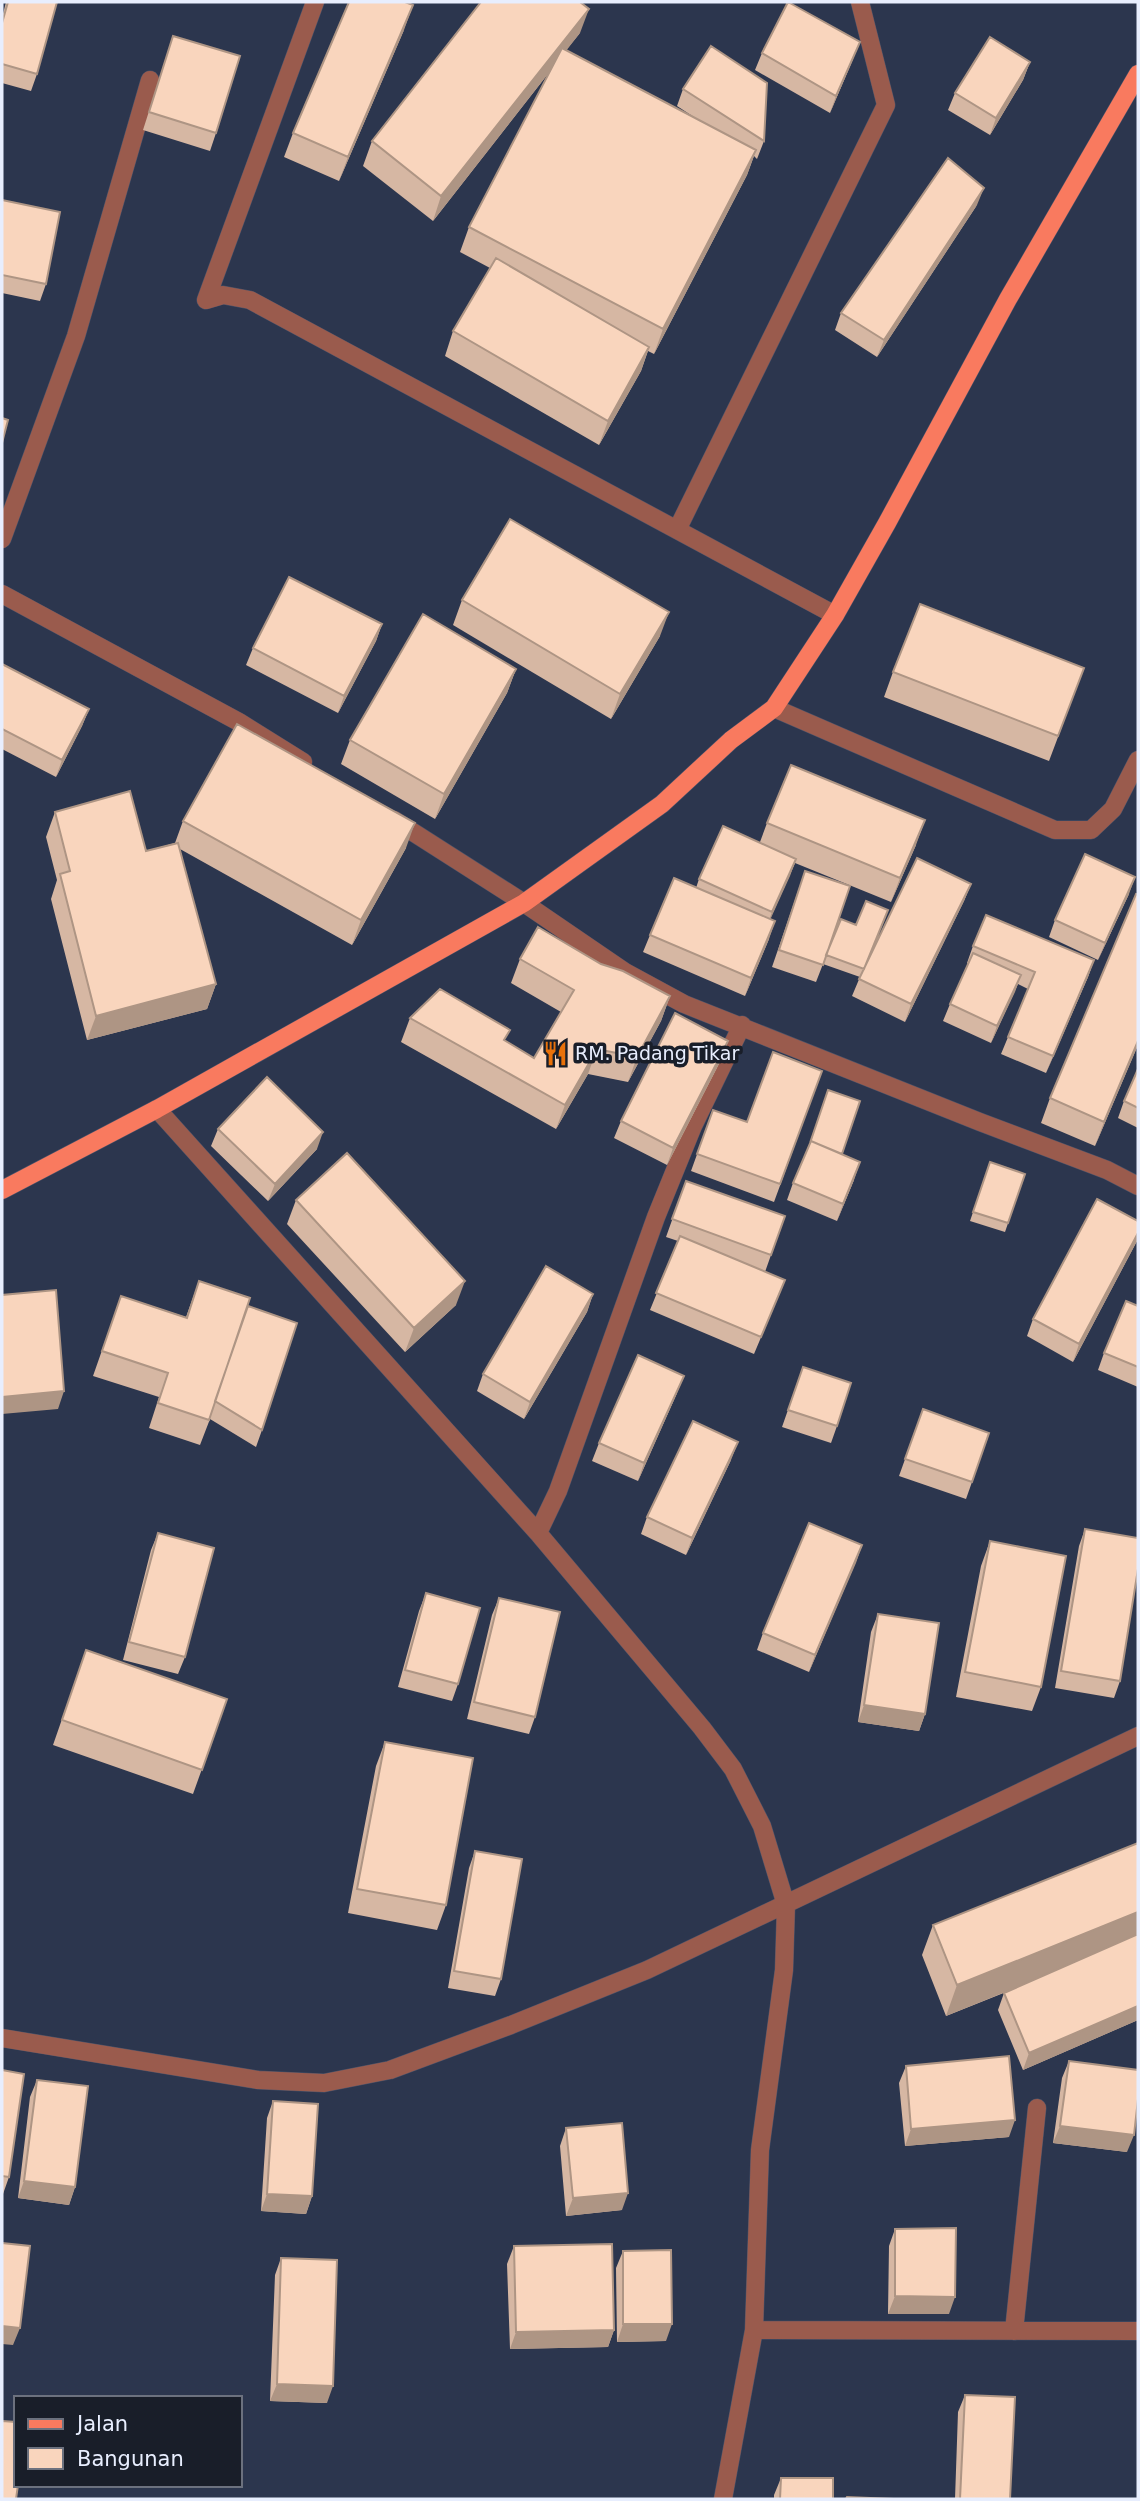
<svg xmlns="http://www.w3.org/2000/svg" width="1140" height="2501" viewBox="0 0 1140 2501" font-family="'DejaVu Sans',sans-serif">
	<rect width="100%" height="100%" fill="#2c364e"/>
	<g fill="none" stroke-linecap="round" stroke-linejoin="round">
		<defs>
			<path id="minor" d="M206,300L223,295L250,300L835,615
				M206,300L315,2
				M677,530L886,105L860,2
				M2,539L76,336L150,80
				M2,594L239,722L303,762
				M774,708L1055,830H1091L1113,809L1138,760
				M394,820L524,903L625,972L684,1004L980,1122L1107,1170L1138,1186
				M157,1109L538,1533L702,1728L733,1769L762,1826L786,1905L784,1970L760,2150L754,2330L723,2499
				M538,1533L558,1491L656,1217L693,1126L742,1025
				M2,2038L258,2080L324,2083L390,2070L511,2025L647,1970L1138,1736
				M754,2330L1138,2331
				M1014,2331L1037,2108"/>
			<path id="major" d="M2,1190L157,1109L524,903L662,804L731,740L774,708L835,615L887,523L1008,299L1138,74"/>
		</defs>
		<!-- minor casing -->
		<use href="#minor" stroke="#4a536a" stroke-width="19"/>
		<!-- major casing -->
		<use href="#major" stroke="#4a536a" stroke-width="19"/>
		<!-- minor -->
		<use href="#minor" stroke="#9a5b4d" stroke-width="18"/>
		<!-- major -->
		<use href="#major" stroke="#f97a5f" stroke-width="18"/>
	</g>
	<!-- wall -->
	<path fill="#d6b7a3" d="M6,2H57L37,74L31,91L2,83V18Z
		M404,30L339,181L284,157L293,133Z
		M580,33L566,50L697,119L677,106L683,89L764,141L757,159L754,156L747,175L654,354L648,351L641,371L599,445L445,356L453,331L490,268L460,252L469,227L551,70L433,221L363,166L372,141Z
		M173,36L216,133L210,151L143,130Z
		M762,53L853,59L830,113L755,70Z
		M1030,62L1023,80L990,135L948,110L955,93Z
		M2,200L46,284L40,301L2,293Z
		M977,205L877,357L835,330L841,313Z
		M462,600L660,636L611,719L453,625Z
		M382,624L376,641L338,713L246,665L253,648Z
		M2,664L89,709L82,726L56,777L2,749Z
		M1084,668L1049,761L884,697L893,672Z
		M516,669L507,693L435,819L341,764L350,740Z
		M55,812L146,851L175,843L183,821L406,848L352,945L180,849L216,984L207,1009L87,1040L51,899L57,880L46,837Z
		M767,823L916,845L891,902L795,863L770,919L769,939L745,996L643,952L650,935L696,888L699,879L760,842Z
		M805,871L827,951L866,964L971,884L964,901L905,1022L852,996L860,977L823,964L816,982L772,967Z
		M1129,894L1098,960L1049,937L1055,920Z
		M1138,895V1045L1095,1146L1041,1123L1050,1098Z
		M973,946L1094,960L1088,977L1046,1073L1001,1054L1028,989L1018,984L991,1043L943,1021L950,1004L968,964L967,963Z
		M520,959L601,964L670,996L661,1021L628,1082L588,1074L556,1129L401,1042L410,1018L506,1041L534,1058L561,1012L511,983Z
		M728,1041L722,1058L667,1165L614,1138L621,1121Z
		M1138,1069V1128L1118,1118L1124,1101Z
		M822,1071L774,1202L691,1171L713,1110L747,1122Z
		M218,1129L317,1149L268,1201L211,1146Z
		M842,1155L854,1180L837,1221L787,1200L793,1183Z
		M990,1162L1025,1174L1005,1232L970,1221Z
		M686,1181L771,1255L765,1272L785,1280L754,1354L650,1310L678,1241L666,1237Z
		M296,1200L456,1305L405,1352L287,1224Z
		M1138,1221V1238L1137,1241L1073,1362L1027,1336L1033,1319Z
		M199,1281L248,1306L262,1430L256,1447L210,1419L200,1445L149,1428L159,1397L93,1376L121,1296L186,1317Z
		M593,1294L587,1312L524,1419L477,1391L483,1374Z
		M1138,1306V1387L1098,1370L1104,1353Z
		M803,1367L837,1426L831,1443L782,1427Z
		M677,1393L638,1481L592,1461L599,1443Z
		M923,1409L972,1482L966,1499L899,1476Z
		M731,1460L686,1555L641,1534L647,1517Z
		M1085,1529L1120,1681L1114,1698L1055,1688L1079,1546Z
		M158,1533L185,1657L178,1674L123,1660L151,1550Z
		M990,1541L1041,1687L1032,1711L956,1697L981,1566Z
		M862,1545L809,1672L757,1650L763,1633Z
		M426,1593L458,1684L452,1701L398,1687L419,1611Z
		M499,1598L535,1717L529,1734L467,1719L492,1615Z
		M878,1614L925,1714L919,1731L858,1722L871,1632Z
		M86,1650L227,1699L193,1794L53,1745Z
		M385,1742L446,1905L437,1930L348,1913L376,1766Z
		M1138,1843V2020L1023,2070L998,2010L1004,1993L1026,1984L946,2016L922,1955L933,1925Z
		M475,1851L501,1979L495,1996L448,1988L469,1868Z
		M1069,2061L1127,2152L1053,2143L1062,2078Z
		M906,2066L1009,2137L905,2146L899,2083Z
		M2,2070L9,2177L3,2194H2Z
		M37,2080L75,2187L69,2205L18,2198L30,2097Z
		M273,2101L312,2196L306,2214L261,2211L267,2118Z
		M566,2128L622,2210L566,2216L560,2146Z
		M895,2229L949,2314H888L889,2246Z
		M514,2246L614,2330L608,2347L510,2349L507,2264Z
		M623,2251L666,2341L617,2342L616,2268Z
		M281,2258L327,2403L270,2401L275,2275Z
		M965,2395L1010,2499H955L958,2412Z
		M781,2478L833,2499H774V2495Z"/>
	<!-- shaded-wall -->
	<path fill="#ae9584" d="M413,5L404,30L339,181L348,157Z
		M589,9L580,33L433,221L441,196Z
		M860,42L853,59L830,113L836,96Z
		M1030,62L1023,80L990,135L996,118Z
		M756,150L747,175L654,354L663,329Z
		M984,188L977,205L877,357L884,340Z
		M649,347L641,371L599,445L608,421Z
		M669,612L660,636L611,719L620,694Z
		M382,624L376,641L338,713L344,696Z
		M516,669L507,693L435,819L444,794Z
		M89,709L82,726L56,777L62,760Z
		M925,820L916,845L891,902L900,878Z
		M415,823L406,848L352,945L361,920Z
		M796,859L790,876L766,929L772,912Z
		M1135,877L1129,894L1098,960L1105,943Z
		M971,884L964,901L905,1022L911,1004Z
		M775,921L769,939L745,996L751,978Z
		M1094,960L1088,977L1046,1073L1053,1056Z
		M1021,975L1015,992L991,1043L997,1026Z
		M216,984L207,1009L87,1040L96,1016Z
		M670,996L661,1021L628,1082L637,1057Z
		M728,1041L722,1058L667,1165L673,1148Z
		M1138,1041V1045L1095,1146L1104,1122Z
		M597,1049L588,1074L556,1129L565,1105Z
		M323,1132L317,1149L268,1201L275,1184Z
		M860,1162L854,1180L837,1221L843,1204Z
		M1138,1233L1137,1241L1073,1362L1079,1344Z
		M465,1281L456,1305L405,1352L414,1328Z
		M593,1294L587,1312L524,1419L530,1402Z
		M684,1376L677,1393L638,1481L644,1463Z
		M64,1391L58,1409L2,1414V1397Z
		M738,1442L731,1460L686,1555L692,1538Z
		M862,1545L856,1563L809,1672L815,1655Z
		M864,1705L925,1714L919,1731L858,1722Z
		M1138,1912V1938L946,2016L957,1985Z
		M1138,2006V2020L1023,2070L1029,2053Z
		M1015,2120L1009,2137L905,2146L911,2129Z
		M1060,2126L1134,2135L1127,2152L1053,2143Z
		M24,2181L75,2187L69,2205L18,2198Z
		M628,2193L622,2210L566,2216L573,2198Z
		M267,2194L312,2196L306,2214L261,2211Z
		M895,2296L955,2297L949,2314H888Z
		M623,2324H672L666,2341L617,2342Z
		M2,2326L20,2328L13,2345L2,2344Z
		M614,2330L608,2347L510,2349L516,2332Z
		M277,2384L333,2386L327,2403L270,2401Z"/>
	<!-- building -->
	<path fill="#f9d5bd" stroke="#ae9584" stroke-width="2" d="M8,2H57L37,74L2,64V23Z
		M349,2H405L413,5L348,157L293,133Z
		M481,2H580L589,9L441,196L372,141Z
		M788,2L860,42L836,96L762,53Z
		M173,36L240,56L216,133L149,112Z
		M990,37L1030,62L996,118L955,93Z
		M711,46L767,83L764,141L683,89Z
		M562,48L756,150L663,329L469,227Z
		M948,158L984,188L884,340L841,313Z
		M2,200L60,212L46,284L2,275Z
		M496,258L649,347L608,421L453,331Z
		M2,418L8,420L2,443Z
		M510,519L669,612L620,694L462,600Z
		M289,577L382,624L344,696L253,648Z
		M920,604L1084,668L1058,736L893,672Z
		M423,614L516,669L444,794L350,740Z
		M2,664L89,709L62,760L2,729Z
		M237,724L415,823L361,920L183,821Z
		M791,765L925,820L900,878L767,823Z
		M130,791L146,851L178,843L216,984L96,1016L60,874L70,871L55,812Z
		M723,826L796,859L772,912L699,879Z
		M1085,854L1135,877L1105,943L1055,920Z
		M917,858L971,884L911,1004L859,979Z
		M805,871L850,886L823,965L779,950Z
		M674,878L775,921L751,978L650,935Z
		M1136,894L1138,895V1041L1104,1122L1050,1098Z
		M866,901L888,910L864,969L826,955L841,919L856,925Z
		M986,915L1094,960L1053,1056L1008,1037L1035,972L973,946Z
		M538,927L601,964L623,971L670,996L637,1057L597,1049L565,1105L410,1018L440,989L510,1030L504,1040L534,1058L574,990L520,959Z
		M973,953L1021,975L997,1026L950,1004Z
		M675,1013L728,1041L673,1148L621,1121Z
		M773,1052L822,1071L780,1184L697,1154L713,1110L747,1122Z
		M1138,1069V1108L1124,1101Z
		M267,1077L323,1132L275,1184L218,1129Z
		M828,1090L860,1101L842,1154L811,1141L810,1143Z
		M811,1141L860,1162L843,1204L793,1183Z
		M347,1153L465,1281L414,1328L296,1200Z
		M990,1162L1025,1174L1008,1223L973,1212Z
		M686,1181L785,1216L771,1255L672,1219Z
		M1097,1199L1138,1221V1233L1079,1344L1033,1319Z
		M680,1236L785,1280L761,1337L656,1293Z
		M546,1266L593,1294L530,1402L483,1374Z
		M199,1281L250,1298L209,1420L158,1403L168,1373L102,1351L121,1296L187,1318Z
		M56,1290L64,1391L2,1397V1295Z
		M1126,1301L1138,1306V1367L1104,1353Z
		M248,1306L297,1323L262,1430L215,1401Z
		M638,1355L684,1376L644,1463L599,1443Z
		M803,1367L851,1383L837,1426L788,1410Z
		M923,1409L989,1433L972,1482L905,1459Z
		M693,1421L738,1442L692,1538L647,1517Z
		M809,1523L862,1545L815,1655L763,1633Z
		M1085,1529L1138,1538V1569L1120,1681L1061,1671Z
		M158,1533L214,1548L185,1657L129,1642Z
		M990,1541L1066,1556L1041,1687L965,1672Z
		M426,1593L480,1608L458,1684L405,1670Z
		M499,1598L560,1612L535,1717L474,1702Z
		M878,1614L939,1623L925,1714L864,1705Z
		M86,1650L227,1699L202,1770L62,1720Z
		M385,1742L473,1758L446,1905L357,1889Z
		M1138,1843V1912L957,1985L933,1925Z
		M475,1851L522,1859L501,1979L454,1971Z
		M1138,1934V2006L1029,2053L1004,1993Z
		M1009,2056L1015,2120L911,2129L906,2066Z
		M1069,2061L1138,2070V2099L1134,2135L1060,2126Z
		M2,2070L24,2074L9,2177L2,2176Z
		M37,2080L88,2086L75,2187L24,2181Z
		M273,2101L318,2104L312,2196L267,2194Z
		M622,2123L628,2193L573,2198L566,2128Z
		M956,2228L955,2297L895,2296V2229Z
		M2,2243L30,2246L20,2328L2,2326Z
		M612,2244L614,2330L516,2332L514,2246Z
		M671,2250L672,2324H623V2251Z
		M281,2258L337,2260L333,2386L277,2384Z
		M965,2395L1015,2397L1010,2499H960Z
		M2,2421L16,2422V2485H18L16,2499H2Z
		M781,2478H833V2499H780Z
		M847,2497L894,2499H846Z"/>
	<!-- icons -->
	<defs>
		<symbol id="restaurant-bare" viewBox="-9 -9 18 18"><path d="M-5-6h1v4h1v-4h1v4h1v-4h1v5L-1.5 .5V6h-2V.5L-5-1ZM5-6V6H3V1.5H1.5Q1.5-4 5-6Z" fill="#e8710a" stroke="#191e29" stroke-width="2.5" paint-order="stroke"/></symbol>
	</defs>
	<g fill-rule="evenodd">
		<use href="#restaurant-bare" x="538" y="1036" width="35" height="35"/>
	</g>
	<g text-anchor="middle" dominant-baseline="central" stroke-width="7" stroke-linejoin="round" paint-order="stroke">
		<!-- poi labels -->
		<g font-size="19" fill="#e8eefe" stroke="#191e29" text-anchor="start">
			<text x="575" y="1053">RM. Padang Tikar</text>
		</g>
	</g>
	<!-- border -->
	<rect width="1140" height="2501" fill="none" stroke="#e8eefe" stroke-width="7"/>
	<!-- legend -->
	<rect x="14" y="2396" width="228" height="91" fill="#191e29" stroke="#6c717e" stroke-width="2"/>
	<rect x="28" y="2419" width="35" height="10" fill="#f97a5f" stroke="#6c717e" stroke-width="2"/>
	<text x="77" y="2431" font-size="21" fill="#e8eefe">Jalan</text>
	<rect x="28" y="2448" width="35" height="21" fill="#f9d5bd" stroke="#6c717e" stroke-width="2"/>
	<text x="77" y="2466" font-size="21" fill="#e8eefe">Bangunan</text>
</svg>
